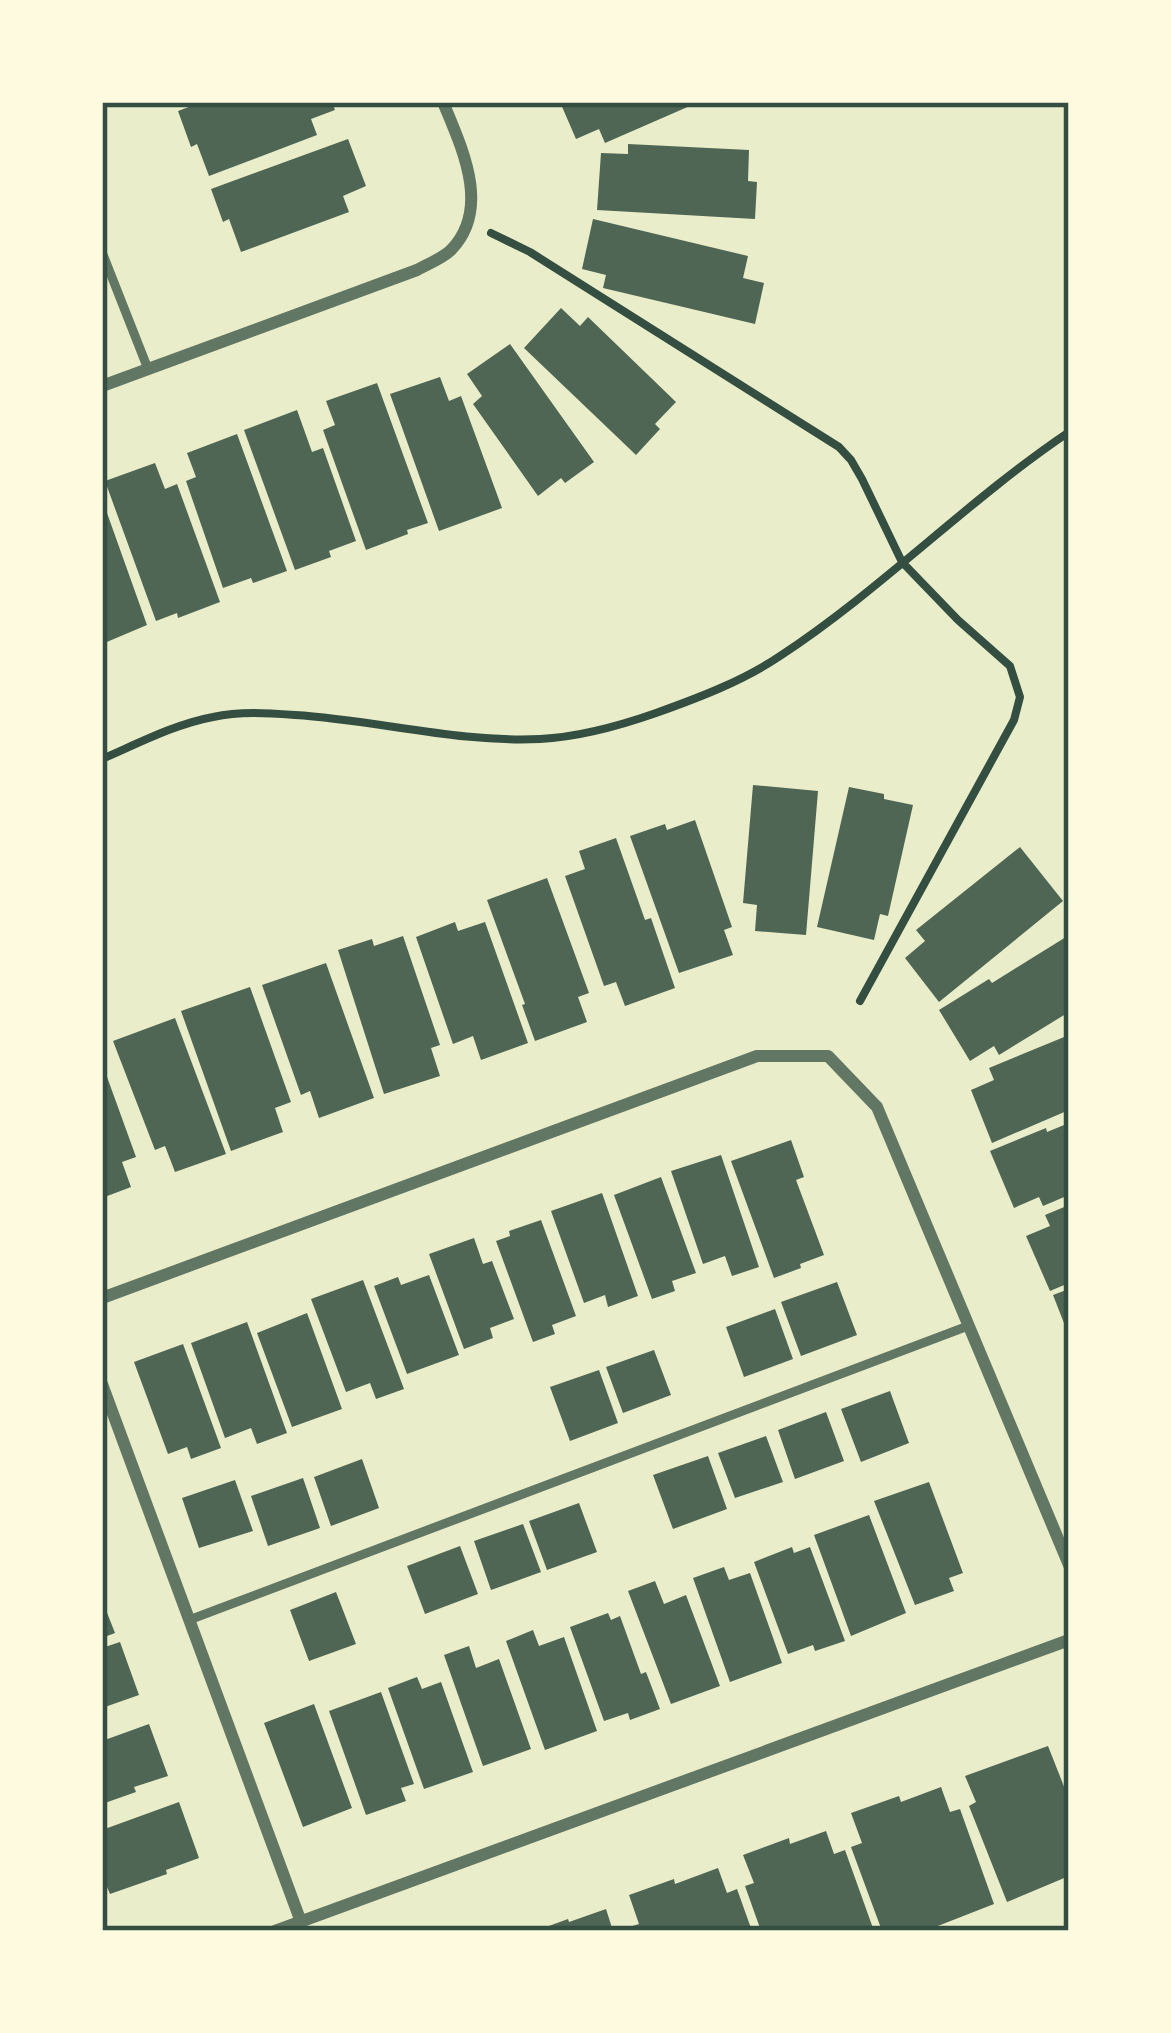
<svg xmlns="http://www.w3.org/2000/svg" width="1171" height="2033" viewBox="0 0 1171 2033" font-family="'DejaVu Sans',sans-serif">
	<rect width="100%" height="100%" fill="#e9edc9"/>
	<!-- building -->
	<path fill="#4f6655" d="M202,102H332L335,110L311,119L317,135L209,176L197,144L191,147L178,111Z
		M560,102H699L605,143L599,129L576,139Z
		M348,139L366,186L343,196L349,212L241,252L229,219L223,222L211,189Z
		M628,144L749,150L748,181L757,182L755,219L597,210L601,153L628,154Z
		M593,219L748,256L743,278L764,283L755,324L603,288L606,275L582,269Z
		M561,308L580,326L588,317L676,402L655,424L660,429L636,455L524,348Z
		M510,344L594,462L565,483L561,478L538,496L473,404L482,396L467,374Z
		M440,377L449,401L461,396L502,508L439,531L390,394Z
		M377,383L428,523L407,530L408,534L366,550L323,430L335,425L326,401Z
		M297,410L312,452L323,448L356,541L329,551L331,557L295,570L244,430Z
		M237,434L287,571L253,583L251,578L223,588L186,481L196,477L187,453Z
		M155,463L165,489L177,484L220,602L178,618L177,613L156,621L105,481Z
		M102,499L147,625L102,644Z
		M753,785L818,791L806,935L755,931L757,905L743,903Z
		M849,787L884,794V799L913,805L888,916L880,914L874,940L817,927Z
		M695,820L732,927L724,930L733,955L679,973L630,836L665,824L667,830Z
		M616,838L645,920L651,918L675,988L625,1006L616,982L604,986L565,876L585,869L579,851Z
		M1020,847L1063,901L939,1002L905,958L925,941L916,930Z
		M547,878L589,993L578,997L587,1022L535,1041L522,1005L525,1004L487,900Z
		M455,922L458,931L485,922L528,1043L481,1060L473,1036L453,1044L416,937Z
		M403,936L440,1045L431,1048L440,1076L384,1094L338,950L372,939L374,946Z
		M1066,937L1069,942V1012L999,1055L994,1046L970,1061L939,1010L989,979L992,983Z
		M326,963L374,1098L319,1118L310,1091L301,1095L262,985Z
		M250,987L291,1102L275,1108L283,1132L231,1151L181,1011Z
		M175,1018L226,1154L175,1172L165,1146L155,1150L113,1041Z
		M1069,1035V1110L992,1143L971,1090L994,1080L989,1068Z
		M102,1063L136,1157L122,1162L131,1187L102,1198Z
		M1069,1123V1195L1043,1206L1039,1197L1014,1208L990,1151L1046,1128L1047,1132Z
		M791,1140L804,1177L796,1180L824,1255L800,1264L801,1268L774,1278L731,1161Z
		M721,1155L759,1267L732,1276L725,1256L703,1264L671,1171Z
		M661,1177L696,1273L672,1281L675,1291L652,1299L614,1195Z
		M602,1193L638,1296L608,1307L605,1295L584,1303L551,1211Z
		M1069,1205V1283L1050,1291L1026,1236L1050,1226L1045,1215Z
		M541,1220L576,1316L552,1325L555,1334L533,1342L496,1241L510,1236L509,1231Z
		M474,1238L483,1264L492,1261L514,1319L490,1328L493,1338L464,1349L429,1254Z
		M429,1275L459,1355L407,1374L374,1286L398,1277L401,1285Z
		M363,1280L404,1389L376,1399L370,1383L346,1392L311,1299Z
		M837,1282L857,1335L801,1356L781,1302Z
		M1069,1289V1336L1053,1295Z
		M775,1309L793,1359L744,1377L726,1327Z
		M307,1313L342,1409L292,1427L257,1333Z
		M247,1322L287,1433L257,1444L251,1428L225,1438L191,1343Z
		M183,1344L221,1448L191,1459L187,1447L168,1454L134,1362Z
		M654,1350L671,1395L623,1413L606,1367Z
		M599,1370L618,1423L570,1441L550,1387Z
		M890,1391L909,1443L861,1462L841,1409Z
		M826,1412L844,1461L795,1479L778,1430Z
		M766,1436L783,1482L735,1498L718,1453Z
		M708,1456L727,1509L673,1529L653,1475Z
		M362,1459L379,1508L331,1526L314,1477Z
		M303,1478L320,1528L268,1546L251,1496Z
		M235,1480L253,1531L199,1548L182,1498Z
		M929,1482L963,1573L949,1578L954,1591L915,1605L874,1501Z
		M579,1503L597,1552L547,1570L529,1521Z
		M869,1515L906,1613L851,1636L814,1535Z
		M523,1524L541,1572L491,1590L474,1541Z
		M460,1546L478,1594L425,1614L407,1566Z
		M792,1547L794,1553L810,1547L845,1641L815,1651L813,1645L788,1654L754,1562Z
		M724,1567L729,1580L750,1573L782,1663L730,1682L693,1578Z
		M655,1581L664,1604L686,1595L720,1686L671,1704L628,1591Z
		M336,1592L356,1644L309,1661L290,1610Z
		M102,1600L115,1633L102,1638Z
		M608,1613L611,1620L620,1616L641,1674L646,1672L660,1709L630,1720L628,1713L604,1721L570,1627Z
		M533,1630L539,1646L564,1637L597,1731L545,1750L506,1641Z
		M120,1642L139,1695L102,1708V1648Z
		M469,1646L476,1668L499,1659L531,1749L483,1766L444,1655Z
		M417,1677L422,1689L441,1682L473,1772L424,1789L388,1688Z
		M381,1692L414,1784L401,1788L406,1801L366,1815L329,1711Z
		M314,1704L352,1808L303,1827L264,1723Z
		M149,1724L168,1776L134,1787L136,1792L102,1804V1741Z
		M1048,1746L1065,1789L1069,1787V1876L1007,1902L969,1806L976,1802L965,1776Z
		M941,1787L950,1812L960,1809L994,1904L925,1931H882L851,1847L862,1843L851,1813L899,1796L901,1802Z
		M179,1802L199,1858L166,1870L167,1874L110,1894L102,1875V1830Z
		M826,1831L834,1854L845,1850L874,1931H761L745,1886L754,1883L743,1855L789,1838L790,1844Z
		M718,1868L727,1893L737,1889L752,1931H630L629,1927L639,1924L629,1895L674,1879L675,1884Z
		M606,1909L613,1931H535L568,1919L569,1922Z"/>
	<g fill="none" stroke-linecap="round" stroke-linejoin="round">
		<!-- path -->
		<path stroke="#344e41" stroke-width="8" d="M491,233L530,252L839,447L851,460L862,479L902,562L958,620L1010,666L1020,697L1014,720L860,1001
			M102,759C137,744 175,724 213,717C240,711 268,713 295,715C376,720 459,743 540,739C580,737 619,726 656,713C698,698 743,681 780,656C882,589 968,500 1069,432"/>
		<!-- service -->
		<path stroke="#617663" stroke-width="9" d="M102,252L148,369
			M189,1620L968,1326"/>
		<!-- minor -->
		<path stroke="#617663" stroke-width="12" d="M102,386L417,270C428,264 443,258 451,250C492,208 461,146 443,102
			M102,1298L757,1056H828L877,1107L1069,1565
			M102,1384L301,1922
			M275,1931L1069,1640"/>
	</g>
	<!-- border -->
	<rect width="1171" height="2033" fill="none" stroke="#fefae0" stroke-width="210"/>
	<rect x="105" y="105" width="961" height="1823" fill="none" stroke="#344e41" stroke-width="4.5"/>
</svg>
